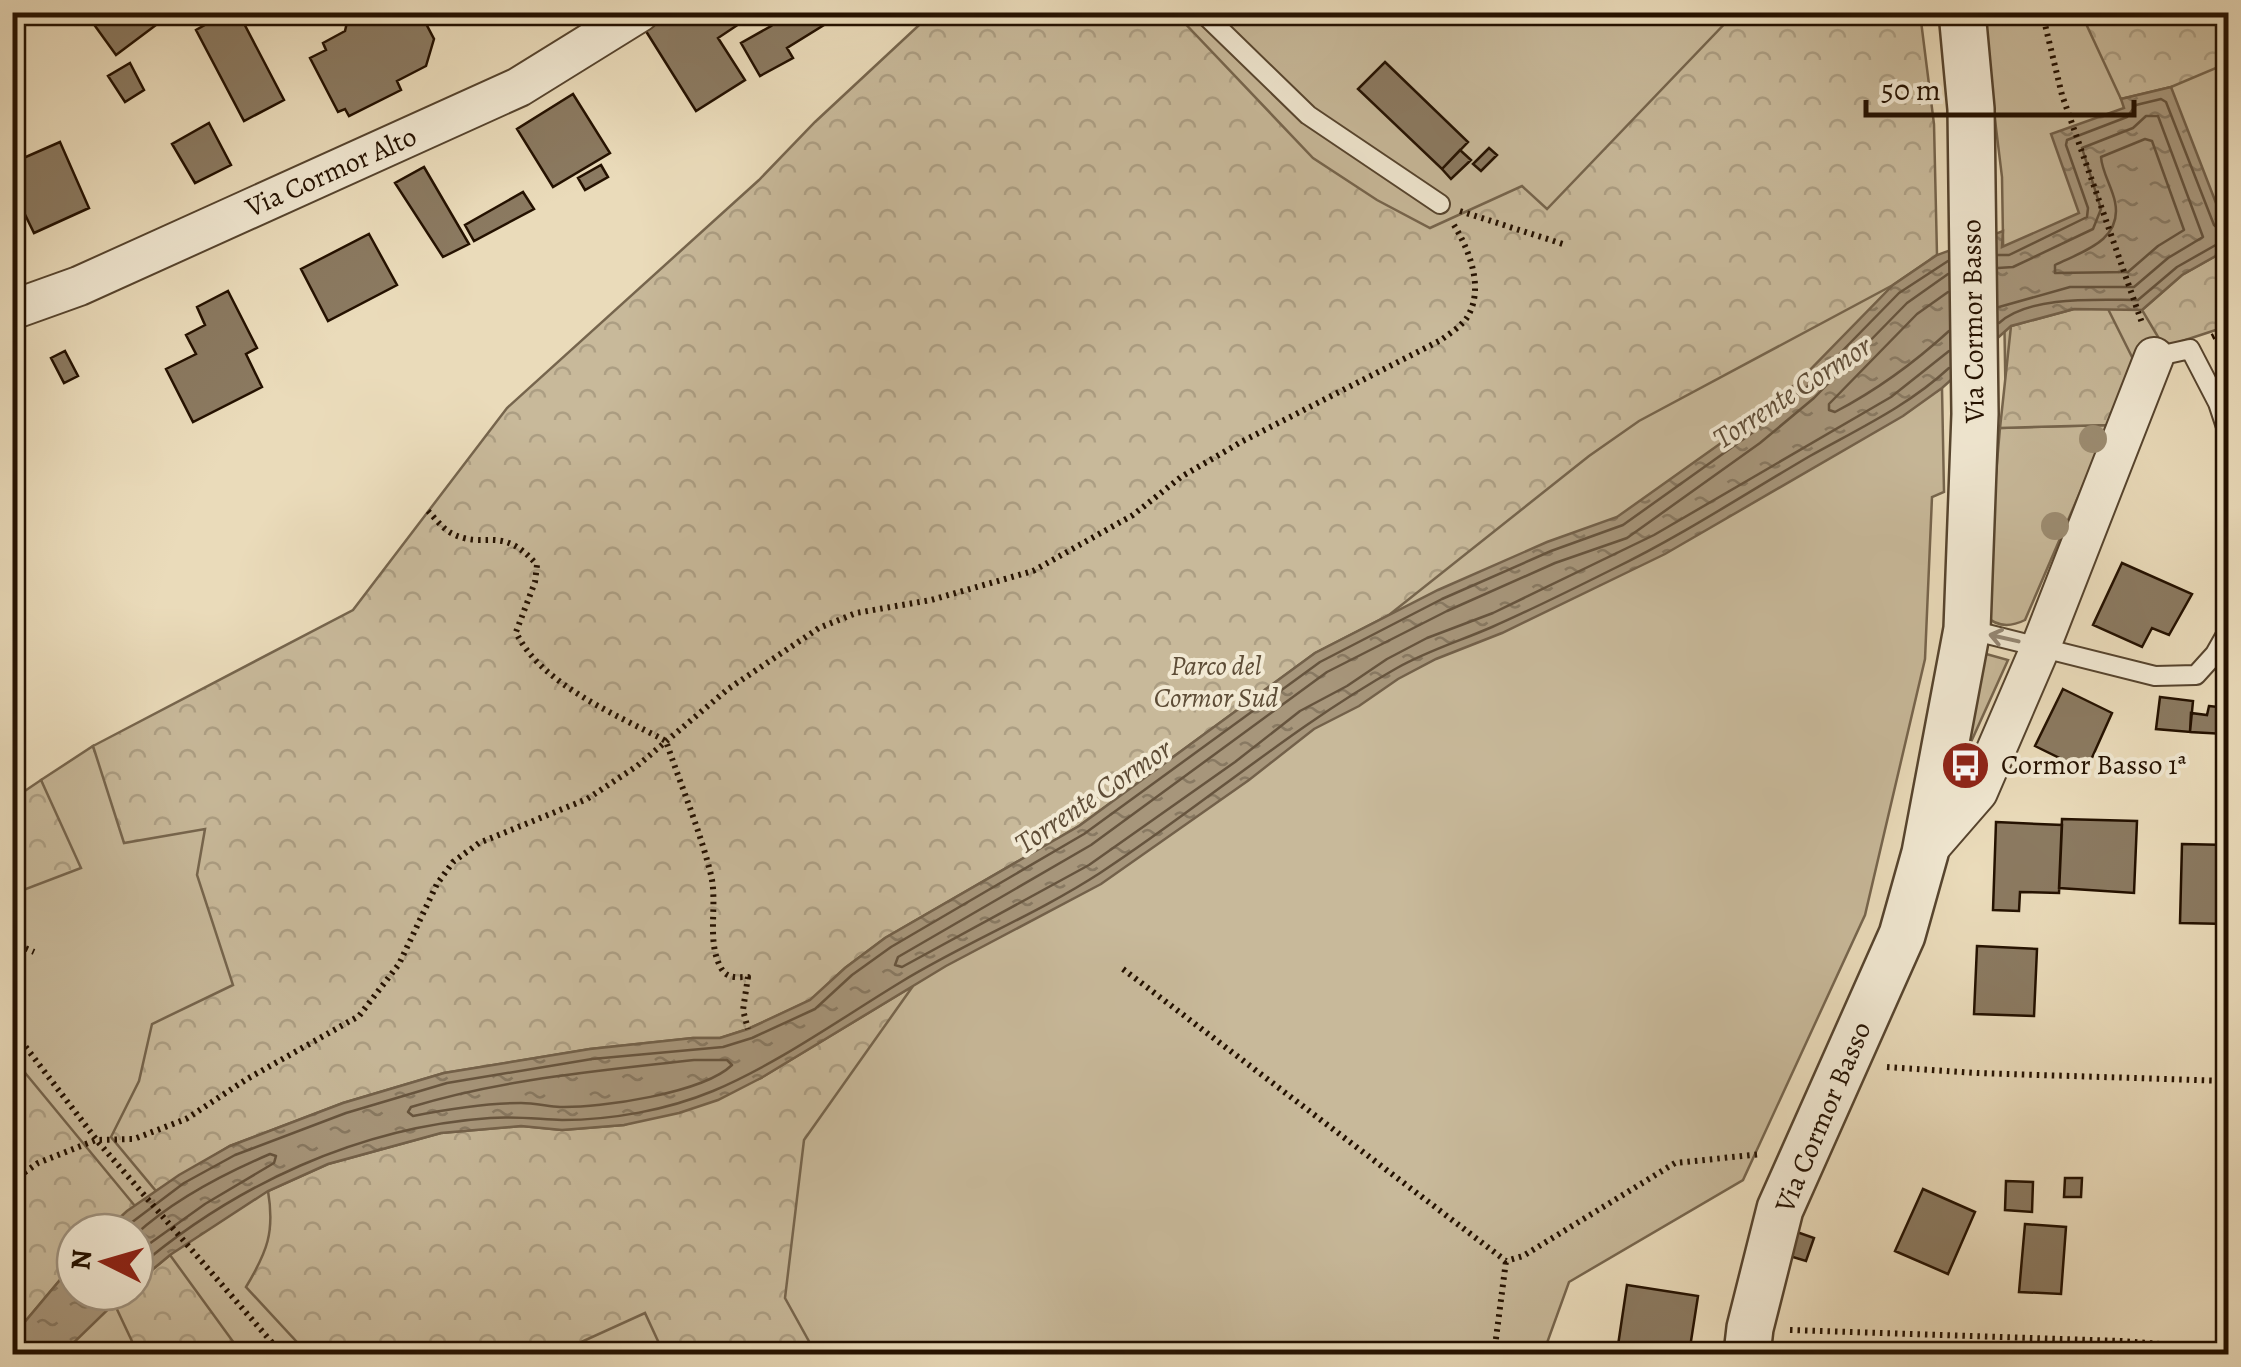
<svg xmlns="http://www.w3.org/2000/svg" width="2241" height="1367" viewBox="0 0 2241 1367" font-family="Alegreya,serif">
	<defs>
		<pattern id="forest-crowns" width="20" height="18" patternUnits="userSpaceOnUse" patternTransform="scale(2.5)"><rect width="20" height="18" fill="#c8b99a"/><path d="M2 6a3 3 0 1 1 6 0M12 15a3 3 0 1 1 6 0" fill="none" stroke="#ac9e83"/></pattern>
		<pattern id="water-ripples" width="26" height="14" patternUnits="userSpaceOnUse" patternTransform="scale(2.5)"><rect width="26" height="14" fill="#a7967b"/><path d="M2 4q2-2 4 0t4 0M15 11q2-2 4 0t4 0" fill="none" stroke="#887962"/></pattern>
	</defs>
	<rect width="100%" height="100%" fill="#eadbba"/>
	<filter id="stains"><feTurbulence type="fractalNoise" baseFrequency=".002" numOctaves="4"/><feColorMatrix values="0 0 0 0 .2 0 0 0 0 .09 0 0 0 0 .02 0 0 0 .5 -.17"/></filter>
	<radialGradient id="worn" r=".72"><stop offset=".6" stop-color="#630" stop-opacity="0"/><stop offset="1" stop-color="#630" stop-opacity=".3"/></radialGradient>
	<!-- green -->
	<path fill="#c8b99a" stroke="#76654d" stroke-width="2.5" fill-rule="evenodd" d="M938,13H1912L1937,391L1942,388L1944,492L1932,497L1925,659L1865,915L1743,1180L1569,1282L1543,1354H13L12,823L43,786L41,780L93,746L95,752L355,619ZM75,1232H135V1292H75Z
		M1982,13H2228V321L2144,350L2119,423H2006L2002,177Z
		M2109,425L2025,620C2011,627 1997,627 1986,616L1985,601L2000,428Z
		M1979,652L2008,660L1957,773Z"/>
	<!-- forest -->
	<path fill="url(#forest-crowns)" stroke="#76654d" stroke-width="2.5" d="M932,13H1175L1313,158L1377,200L1430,228L1522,186L1547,209L1735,13H1920L1934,124L1937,255L1893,285L1639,421L1589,456L1389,615L1315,653L1079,826L885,938L845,968L811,1000L748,1029L720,1038H693L590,1049L444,1073L343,1103L230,1146L156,1191L111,1137L139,1081L152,1024L233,985L197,875L205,829L124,843L93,746L353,610L507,408L759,180L815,122Z
		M2081,13H2228V63L2171,87L2121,99Z
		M2228,249V326L2164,347L2142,310L2182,275Z
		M2074,309H2108L2134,361L2109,425L2000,428L2011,326Z
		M41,780L81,868L13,894V799Z
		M913,986L804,1140L785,1298L816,1354H664L645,1313L555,1354H308L246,1287C267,1252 275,1232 268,1191L328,1164L441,1133L522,1126L562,1130L624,1125L761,1078Z
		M12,1057L135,1206L104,1232H75V1262L13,1336Z
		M170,1255L242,1354H138L114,1303L126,1292H135V1284Z"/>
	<!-- water -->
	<path fill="url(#water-ripples)" stroke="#73614a" stroke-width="2.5" d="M2171,87L2223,221L2228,220V249L2182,275L2142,310L2074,309L2011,326L1942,388L1903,416L1665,554L1502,633L1436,659L1398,679L1359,706L1314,729L1249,780L1101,884L946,966L761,1078L718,1100L679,1113L624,1125L562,1130L521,1126L441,1133L328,1164L268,1191L170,1255L135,1284V1232H104L127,1211L179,1175L230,1146L343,1103L444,1073L590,1049L693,1038H720L748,1029L810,1000L845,968L885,938L1079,826L1315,653L1438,590L1547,542L1617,517L1745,426L1798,382L1893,285L1937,255L2003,231L2002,247L2079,213L2051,134L2124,108L2121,99Z
		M75,1262V1292H126L62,1354H13V1336Z"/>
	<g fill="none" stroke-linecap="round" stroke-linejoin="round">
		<!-- shore -->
		<path stroke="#66543e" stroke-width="2.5" d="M2145,139L2152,141L2184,230L2158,246L2128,272L2055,273V265C2081,252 2123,241 2115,202C2112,187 2102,172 2101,157Z
			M1998,255H2009L2087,217L2088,208L2066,145L2067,140L2127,117L2136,105L2161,99L2166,102L2214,225L2220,230L2228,231
			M1998,268L2013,267L2093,229L2101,209L2082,148L2133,128L2146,116H2158L2203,237L2168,258L2134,287H2070L1999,307
			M1948,274L1907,303L1814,398L1760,443L1627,538L1555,563L1447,611L1327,672L1091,845L898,957L895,965L902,967L1089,865L1235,762L1300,711L1347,686L1387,659L1427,638L1493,613L1654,535L1891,397L1949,351
			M1948,292L1917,314L1829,404V410L1835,412C1877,390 1914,363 1949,331
			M1999,323C2030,295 2099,300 2138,300L2177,267L2221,242L2228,241
			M694,1060H727L732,1065C703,1093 601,1108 560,1107C547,1106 534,1103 521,1103C485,1103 448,1109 413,1116L408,1112L411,1107C502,1079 599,1071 694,1060Z
			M119,1232L184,1183L235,1155L346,1113L447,1083L592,1059L723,1047L752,1038L815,1009L852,975L891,947L1084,834L1320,662L1442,599L1551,551L1623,525L1752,433L1805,389L1899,293L1948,261
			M135,1235C173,1200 223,1174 270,1154L276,1156L274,1163L205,1204L135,1254
			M135,1270C234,1185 359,1127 490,1118C514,1116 537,1119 562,1120C612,1120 667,1110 713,1091C779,1063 840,1019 901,982C965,943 1037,914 1100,873C1201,807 1292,727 1397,668C1427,651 1460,641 1492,627C1533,609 1573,589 1613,569C1681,536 1745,494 1810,456C1858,429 1908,406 1949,368"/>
	</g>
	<!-- building -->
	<path fill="#8b7a61" stroke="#241100" stroke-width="2.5" d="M85,12H147L156,25L116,55Z
		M228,12H238L284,100L244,121L196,30Z
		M344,12H429L422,16L434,39L426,66L397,81L401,90L349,116L345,109L338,112L310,58L326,50L323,43L345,31L348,18Z
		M668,12H757L718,38L745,80L696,111L644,28Z
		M761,12H845L787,48L793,58L760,76L741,43L771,26Z
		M1385,62L1468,142L1442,169L1358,89Z
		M130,63L144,90L125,102L108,76Z
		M573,94L610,153L553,187L517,129Z
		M209,123L231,165L195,183L172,144Z
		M60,142L89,208L34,233L16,196L21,193L12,163Z
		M1489,148L1497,155L1481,171L1473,164Z
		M1460,150L1471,160L1451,179L1442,169Z
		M601,165L608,177L585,190L578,178Z
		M424,167L469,244L443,257L395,183Z
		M523,192L534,209L474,241L465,225Z
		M369,234L397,285L328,321L301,269Z
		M228,291L257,348L246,354L262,387L193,422L166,369L196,354L186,335L205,325L197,307Z
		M65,351L78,376L64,383L51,358Z
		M2122,563L2192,594L2169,635L2152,628L2142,647L2093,625Z
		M2063,689L2112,713L2086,771L2035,746Z
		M2160,697L2193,701L2190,732L2156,729Z
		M2209,706L2228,708L2225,734L2190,732L2191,713L2207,715Z
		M2062,819L2137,821L2134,893L2059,888Z
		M1996,822L2062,825L2059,893L2020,892L2019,911L1993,910Z
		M2182,844L2228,845V924L2180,923Z
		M1977,946L2037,949L2034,1016L1974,1014Z
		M2065,1178H2082L2081,1197H2064Z
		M2006,1181L2033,1182L2032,1212L2005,1210Z
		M1923,1189L1975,1212L1948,1274L1895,1251Z
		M2025,1224L2066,1227L2061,1294L2019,1292Z
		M1794,1231L1814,1238L1806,1261L1786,1255Z
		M1627,1285L1698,1296L1689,1354L1617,1352Z
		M1926,1349L2066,1354H1926Z"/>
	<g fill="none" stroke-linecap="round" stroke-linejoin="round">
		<defs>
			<path id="service" d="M1202,12L1308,115L1440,204
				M2154,357L2190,349L2218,403L2228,433
				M1967,629L2155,676L2196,675L2215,654L2228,631"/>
			<path id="minor" d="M12,310L79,286L519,87L640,12
				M1925,853L1978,792L2041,646L2154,357"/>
			<path id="tertiary" d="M1747,1354L1750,1328L1780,1209L1902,935L1925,853L1967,629L1975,414L1971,109L1962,12"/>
		</defs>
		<!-- service casing -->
		<use href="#service" stroke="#56442e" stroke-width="22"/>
		<!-- minor casing -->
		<use href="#minor" stroke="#56442e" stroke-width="42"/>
		<!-- tertiary casing -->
		<use href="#tertiary" stroke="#56442e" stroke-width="50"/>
		<!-- path -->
		<path stroke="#241100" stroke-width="6" stroke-dasharray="2.5 5" stroke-linecap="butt" d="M2042,12L2062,95L2142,323
			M1460,211L1563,244
			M2212,337L2228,329
			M428,511C435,518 442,528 451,533C485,551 501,523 537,565L535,582L516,632C540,684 617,715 666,741C681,786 700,830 711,875C718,905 706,941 721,968C727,979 736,977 748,977L743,1010L748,1029
			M12,942L34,952
			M1123,969L1506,1261L1523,1256L1675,1163L1762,1154
			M12,1029L99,1143L282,1354
			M1887,1067L1977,1073L2228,1081
			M12,1181L38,1163L96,1140L134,1139L186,1119L247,1079L359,1016L399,964L437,884L453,862L479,843L587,799L637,766L728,689L819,628L856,613L931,600L1033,571L1133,515L1181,477L1241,442L1441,340C1449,334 1460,327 1466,319C1486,290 1469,248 1452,222
			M1790,1330L2121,1341L2228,1349
			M1494,1354L1506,1261"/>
		<!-- service -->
		<use href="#service" stroke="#f1e8d2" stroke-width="18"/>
		<!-- minor -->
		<use href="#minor" stroke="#f1e8d2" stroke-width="38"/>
		<!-- tertiary -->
		<use href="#tertiary" stroke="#f1e8d2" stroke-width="45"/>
	</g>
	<!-- trees -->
	<g fill="#9c8c71">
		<circle cx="2093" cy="439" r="14"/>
		<circle cx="2055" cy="526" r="14"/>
	</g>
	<!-- one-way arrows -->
	<defs><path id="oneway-shaft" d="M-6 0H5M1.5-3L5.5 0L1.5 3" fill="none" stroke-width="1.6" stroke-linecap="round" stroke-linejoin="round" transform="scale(2.5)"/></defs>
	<use stroke="#958774" href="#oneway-shaft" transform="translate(2004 638) rotate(-167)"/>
	<!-- icons -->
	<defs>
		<symbol id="bus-disc" viewBox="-11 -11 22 22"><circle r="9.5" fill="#8f2418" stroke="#f1e8d2"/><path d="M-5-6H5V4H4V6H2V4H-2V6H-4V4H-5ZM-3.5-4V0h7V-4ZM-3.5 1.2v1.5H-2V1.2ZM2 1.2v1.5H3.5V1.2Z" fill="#fff"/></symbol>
	</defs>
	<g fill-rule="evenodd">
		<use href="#bus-disc" x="1938" y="738" width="55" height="55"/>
	</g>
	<g text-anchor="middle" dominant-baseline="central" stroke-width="8" stroke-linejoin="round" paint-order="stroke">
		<!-- street labels -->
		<g font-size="28" fill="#241100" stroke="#f1e8d2">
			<text transform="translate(331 172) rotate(-24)">Via Cormor Alto</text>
			<text transform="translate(1973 321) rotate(-91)">Via Cormor Basso</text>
			<text transform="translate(1823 1117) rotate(-67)">Via Cormor Basso</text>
		</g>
		<!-- park labels -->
		<g font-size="28" font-style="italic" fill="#5d4c36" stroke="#f1e8d2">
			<text x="1216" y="666">Parco del<tspan x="1216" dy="32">Cormor Sud</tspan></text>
		</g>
		<!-- poi labels -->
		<g font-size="28" fill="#241100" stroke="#f1e8d2" text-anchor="start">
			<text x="2001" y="765">Cormor Basso 1ª</text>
		</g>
		<!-- water labels -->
		<g font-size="30" font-style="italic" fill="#5f4d37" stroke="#f1e8d2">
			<text transform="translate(1792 392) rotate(-33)">Torrente Cormor</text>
			<text transform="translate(1093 796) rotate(-34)">Torrente Cormor</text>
		</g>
	</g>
	<!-- margin -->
	<rect width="2241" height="1367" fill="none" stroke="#eadbba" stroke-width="50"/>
	<rect x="15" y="15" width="2211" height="1337" fill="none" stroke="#241100" stroke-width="5"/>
	<rect x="25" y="25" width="2191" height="1317" fill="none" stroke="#241100" stroke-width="2.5"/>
	<!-- north arrow -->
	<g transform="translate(105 1262) rotate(275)"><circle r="48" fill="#f1e8d2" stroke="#9f927e" stroke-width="2.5"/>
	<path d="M0-8L18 38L0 25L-18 38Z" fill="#8f2418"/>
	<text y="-15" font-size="28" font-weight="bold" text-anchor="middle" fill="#241100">N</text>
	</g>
	<!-- scale -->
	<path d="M1866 100v15h268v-15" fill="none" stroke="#241100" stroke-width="5"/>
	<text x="1881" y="100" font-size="30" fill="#241100" stroke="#f1e8d2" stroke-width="8" paint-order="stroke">50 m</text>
	<rect width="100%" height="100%" filter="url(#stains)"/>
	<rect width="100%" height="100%" fill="url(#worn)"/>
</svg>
